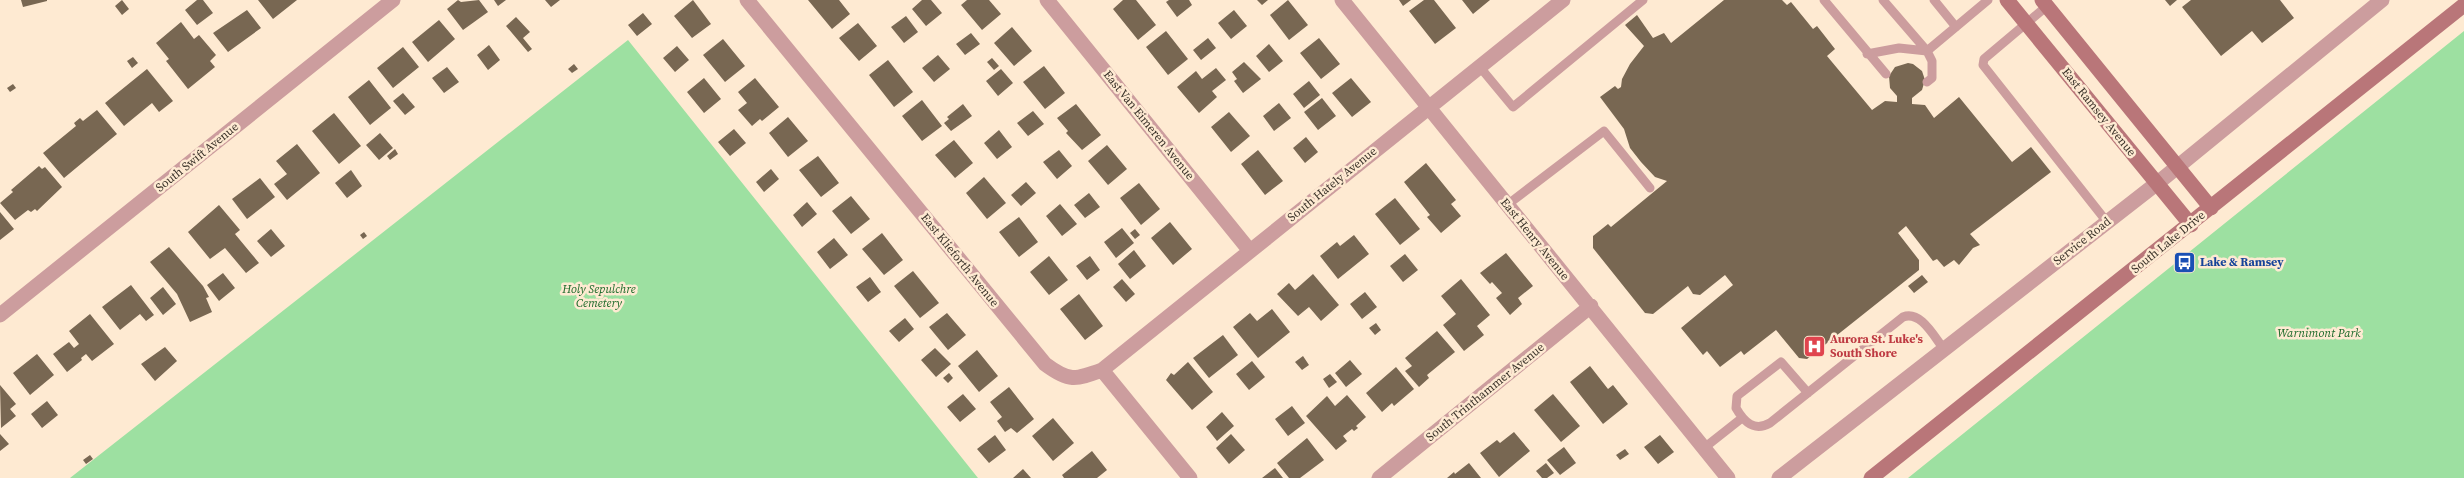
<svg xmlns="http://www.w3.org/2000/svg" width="2464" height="478" viewBox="0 0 2464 478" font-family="'Source Serif 4',serif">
	<rect width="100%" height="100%" fill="#feead2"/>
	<!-- green -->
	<path fill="#9de0a1" d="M2464,31V478H1908Z
		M628,40L978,478H70Z"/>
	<!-- building -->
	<path fill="#786752" d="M21,0H47V1L23,7Z
		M122,0L129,9L122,15L115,6Z
		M197,0H203L213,13L197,25L185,10Z
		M258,0H297L273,19Z
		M458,0L461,2L479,0L488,12L463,30L447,9Z
		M494,0H506L498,6Z
		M545,0H560L551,7Z
		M693,0L711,24L692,38L674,16Z
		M808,0H839L850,14L832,29Z
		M922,0H931L942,13L926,26L912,9Z
		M967,0H989L1001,14L982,30L961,5Z
		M1123,0H1136L1156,25L1138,40L1113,9Z
		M1169,0H1189L1192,5L1177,17L1166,2Z
		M1257,0H1268L1262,5Z
		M1288,0L1308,25L1289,40L1270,15Z
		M1399,0H1411L1403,6Z
		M1424,0H1434L1456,28L1435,44L1409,11Z
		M1462,0H1490L1473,14Z
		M1724,0H1782L1787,5L1791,2L1813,29L1817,26L1835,49L1827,56L1872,110L1885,101L1897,102V96L1890,88L1889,76L1895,67L1908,63L1913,64L1922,71L1925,80L1922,90L1912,98V104L1925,105L1934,118L1959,97L2012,162L2031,147L2051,172L1970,234L1980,245L1973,248L1959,265L1954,260L1944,267L1937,259L1933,261L1906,226L1898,233L1919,260V270L1807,359L1799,358L1776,330L1744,355L1741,351L1720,367L1707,351L1703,355L1681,328L1733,285L1725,275L1700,295L1693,294L1688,286L1653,314L1645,313L1593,248V236L1608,224L1611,227L1667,181L1655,177L1641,162L1630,148L1624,129L1600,97L1615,86L1618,89L1621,87L1622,79L1630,64L1644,46L1625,25L1637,15L1653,38L1664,33L1671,43Z
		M2165,0H2177L2170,6Z
		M2191,0H2280L2294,18L2262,43L2252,31L2221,56L2182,7Z
		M247,10L261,28L228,52L213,33Z
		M1234,10L1247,26L1231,39L1218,23Z
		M643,13L652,24L637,36L628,25Z
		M906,16L918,32L904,43L891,27Z
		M516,17L530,32L523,38L532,49L528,52L506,26Z
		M439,20L455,39L428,62L412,42Z
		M181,22L194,39L199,35L216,55L210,61L215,67L188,89L166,61L169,59L156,43Z
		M858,23L877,46L859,61L839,38Z
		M1012,27L1032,51L1014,66L994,43Z
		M1166,31L1188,59L1168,75L1146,47Z
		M971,33L980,44L965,55L956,44Z
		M1208,38L1216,48L1201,60L1193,50Z
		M1319,38L1340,64L1321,79L1300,53Z
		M723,39L745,66L725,82L703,55Z
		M1269,44L1283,61L1269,72L1256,56Z
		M489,45L500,60L488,70L477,55Z
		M677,46L689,60L675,72L663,58Z
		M403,47L419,67L393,88L377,68Z
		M938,55L950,69L934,82L922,68Z
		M133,57L138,63L132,68L127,61Z
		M992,58L999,66L994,70L987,62Z
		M888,60L913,92L894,107L869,75Z
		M1244,62L1261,79L1243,93L1234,81L1237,79L1232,72Z
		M574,64L578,69L572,73L568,69Z
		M1044,66L1065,93L1045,109L1023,82Z
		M447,67L459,82L444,93L432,78Z
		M1216,68L1226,80L1212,91L1217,97L1199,113L1177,87L1196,71L1202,79Z
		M147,69L173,101L159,112L152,103L124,126L105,103Z
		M1001,69L1013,83L998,96L986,81Z
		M704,78L721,99L704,113L687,92Z
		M755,78L779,107L762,121L760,119L752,126L738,110L747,103L738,92Z
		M1351,78L1371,102L1352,117L1332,93Z
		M369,80L391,108L370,125L348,97Z
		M1309,81L1320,95L1304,108L1293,94Z
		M13,84L16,88L10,92L7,88Z
		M403,93L415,107L405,115L393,101Z
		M1322,98L1336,116L1318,130L1304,112Z
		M922,100L942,126L922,141L902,116Z
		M1279,103L1291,118L1274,131L1263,116Z
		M963,104L972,116L951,131L944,123L949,119L947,117Z
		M1076,104L1101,135L1082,150L1066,133L1068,131L1057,118Z
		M97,110L117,134L64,178L43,153L76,126L74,123L80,118L83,121Z
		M1033,111L1044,124L1028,136L1017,123Z
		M1229,112L1250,136L1231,152L1211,127Z
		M334,113L361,146L339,164L312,131Z
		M788,117L808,141L788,157L769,133Z
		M734,129L746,143L730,156L718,142Z
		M999,130L1012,147L997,159L984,143Z
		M380,133L393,148L379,160L366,145Z
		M1306,137L1318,152L1305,163L1293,148Z
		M954,140L973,163L955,178L935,155Z
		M297,144L320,173L287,200L274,184L287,174L276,161Z
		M1107,145L1127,169L1108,185L1088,161Z
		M395,149L398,154L390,160L387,156Z
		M1059,150L1072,166L1057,179L1043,162Z
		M1258,150L1283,181L1265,195L1241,164Z
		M818,156L839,183L821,197L799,170Z
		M1426,163L1456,200L1451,204L1461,216L1441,233L1427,217L1430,215L1404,182Z
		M39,166L42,169L45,167L62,187L37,211L35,209L31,212L28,210L15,220L0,203L13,192L11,190Z
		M771,169L779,179L764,192L756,182Z
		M351,170L362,186L347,198L335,183Z
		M984,177L1006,203L987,219L966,193Z
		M260,178L275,197L247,219L232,199Z
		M1026,182L1036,193L1021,206L1011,195Z
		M1139,183L1160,209L1141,225L1120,198Z
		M1089,193L1100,207L1085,218L1074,205Z
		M851,196L870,219L851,234L832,211Z
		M1395,198L1420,229L1400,245L1375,214Z
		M807,202L817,214L802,227L793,215Z
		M1060,204L1077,224L1062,236L1046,216Z
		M219,205L240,230L235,234L259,263L246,273L225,248L210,259L188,232Z
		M0,212L14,229L0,240Z
		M1019,217L1038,242L1019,257L999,232Z
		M1170,222L1192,249L1173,265L1151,238Z
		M1122,228L1134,243L1116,258L1104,242Z
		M271,229L285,246L271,257L257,241Z
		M1135,229L1140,235L1135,239L1130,233Z
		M364,232L367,236L363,239L360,235Z
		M882,233L903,260L884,275L862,249Z
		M1354,235L1369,254L1338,279L1320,256L1337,242L1340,246Z
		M834,238L848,255L830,269L817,252Z
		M169,247L203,286L209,297L206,298L212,312L190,322L177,294L150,262Z
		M1134,250L1146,266L1130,279L1118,264Z
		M1506,253L1533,286L1518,298L1522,304L1510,315L1496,298L1502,293L1492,282L1490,284L1480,273Z
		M1405,254L1418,270L1403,282L1390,266Z
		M1049,256L1068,280L1049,295L1030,272Z
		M1090,256L1100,270L1087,280L1076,266Z
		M2187,264L2190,268L2183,273L2180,269Z
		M913,271L939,303L920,318L894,286Z
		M223,273L235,288L219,301L207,285Z
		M1313,274L1339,305L1321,321L1309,307L1298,316L1277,294L1289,283L1295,290Z
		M1922,275L1928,282L1914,293L1908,286Z
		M870,277L881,292L868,302L856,287Z
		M1122,279L1135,294L1126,302L1113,287Z
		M1461,279L1490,315L1477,326L1484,335L1464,351L1443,325L1456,314L1441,296Z
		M131,285L154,315L146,321L140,314L120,330L102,307Z
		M163,287L176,304L163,315L150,298Z
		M1365,292L1377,307L1362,319L1350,304Z
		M1079,294L1103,326L1085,340L1060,309Z
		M1272,309L1290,332L1258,358L1233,327L1250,313L1257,321Z
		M947,313L966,335L948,350L929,327Z
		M90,314L114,344L92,361L86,354L81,358L82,360L67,372L53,354L69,342L74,348L79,344L69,331Z
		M905,318L914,329L899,342L889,331Z
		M1376,323L1381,330L1375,335L1369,328Z
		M1437,331L1455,352L1427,375L1429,378L1419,387L1405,371L1412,366L1405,358Z
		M1223,335L1238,355L1209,378L1193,358Z
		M165,347L177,361L155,381L141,364Z
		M935,348L951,364L936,377L921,360Z
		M977,350L998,376L979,392L958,366Z
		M37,354L54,375L30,395L13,373Z
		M1303,356L1309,365L1302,370L1295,362Z
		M1350,360L1362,374L1346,387L1335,373Z
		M1252,361L1265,377L1249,390L1236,374Z
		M1188,362L1213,392L1192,410L1166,380L1171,373L1174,375Z
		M1590,366L1608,389L1613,385L1628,404L1603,424L1570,382Z
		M1396,367L1414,389L1394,406L1392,403L1382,412L1366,393Z
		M949,373L953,378L948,383L943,378Z
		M1330,374L1337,382L1329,388L1323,379Z
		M0,385L16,404L10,409L16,416L1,428Z
		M1009,387L1034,419L1017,433L1011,428L1005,432L997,421L1002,417L990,402Z
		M963,394L976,409L960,422L947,407Z
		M1553,394L1580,426L1561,442L1534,410Z
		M1347,395L1366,417L1356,426L1358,428L1354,431L1352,429L1343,436L1347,441L1336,450L1306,416L1327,396L1335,406Z
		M47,401L58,415L42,428L31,414Z
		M1292,406L1305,423L1288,436L1275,419Z
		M1222,412L1234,426L1217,441L1206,427Z
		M1053,418L1074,443L1053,461L1032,436Z
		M1514,432L1530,451L1499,477L1480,453L1497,440L1500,443Z
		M0,434L9,444L0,451Z
		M1231,434L1245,450L1229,464L1216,448Z
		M995,435L1006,450L989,463L977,449Z
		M1660,435L1674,452L1658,464L1644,447Z
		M1307,438L1324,460L1300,478H1289L1277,463Z
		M1564,447L1576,463L1560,475L1547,460Z
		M1625,449L1629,454L1620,460L1616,455Z
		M1092,451L1107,470L1097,478H1064L1062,475Z
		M90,455L93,459L86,464L83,460Z
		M1469,463L1481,478H1447L1454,472L1455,474Z
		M1546,463L1554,473L1547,478H1542L1536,471Z
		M1275,468L1283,478H1262Z
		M1023,469L1031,478H1013Z"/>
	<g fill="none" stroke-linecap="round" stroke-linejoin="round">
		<!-- lane -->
		<path stroke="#cc9d9e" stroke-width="9" d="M1824,0L1886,74
			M1883,0L1927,51L1932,61V78L1927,82
			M1934,0L1956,27
			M2047,6L1984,59L1983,65L2107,222
			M1867,54L1899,48L1927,51L1988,0
			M1479,66L1513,107L1643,0
			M1507,205L1604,131L1650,188
			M1808,393L1781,362L1737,396L1736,408C1744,422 1754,432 1770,423L1903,317C1921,310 1934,337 1944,349
			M1704,448L1742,418"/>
		<!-- street -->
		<path stroke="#cc9d9e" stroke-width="15" d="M747,0L1045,364C1069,382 1075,380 1102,370L1190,478
			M1047,0L1250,251
			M1342,0L1728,478
			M0,315L393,0
			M1102,370L1563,0
			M1379,478L1591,306
			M1779,478L2165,177L2382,0"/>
		<!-- secondary -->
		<path stroke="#b97679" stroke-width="15" d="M2007,0L2191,225
			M2042,0L2211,208
			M1871,478L2464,5"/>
	</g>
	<!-- icons -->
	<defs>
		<symbol id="bus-square" viewBox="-11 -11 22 22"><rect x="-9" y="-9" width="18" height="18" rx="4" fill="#1a4fb4" stroke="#feead2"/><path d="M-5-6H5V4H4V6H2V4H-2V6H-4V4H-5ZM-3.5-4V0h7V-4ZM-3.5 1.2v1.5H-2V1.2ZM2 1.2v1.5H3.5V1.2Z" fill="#fff"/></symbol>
		<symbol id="hospital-square" viewBox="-11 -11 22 22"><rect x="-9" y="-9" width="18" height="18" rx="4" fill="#e0444e" stroke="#feead2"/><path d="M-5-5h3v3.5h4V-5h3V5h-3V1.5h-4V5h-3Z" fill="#fff"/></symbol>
	</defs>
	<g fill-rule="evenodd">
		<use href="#bus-square" x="2172" y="250" width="25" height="25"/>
		<use href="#hospital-square" x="1802" y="334" width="25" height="25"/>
	</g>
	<g text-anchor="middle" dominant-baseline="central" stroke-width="5" stroke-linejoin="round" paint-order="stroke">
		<!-- street labels -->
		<g font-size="12" fill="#3b332a" stroke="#feead2">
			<text transform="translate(2099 112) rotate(51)">East Ramsey Avenue</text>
			<text transform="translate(1149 125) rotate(51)">East Van Eimeren Avenue</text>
			<text transform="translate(197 157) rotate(-39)">South Swift Avenue</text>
			<text transform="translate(1332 184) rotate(-39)">South Hately Avenue</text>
			<text transform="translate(1535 239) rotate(51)">East Henry Avenue</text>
			<text transform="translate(2082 241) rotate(-38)">Service Road</text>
			<text transform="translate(2168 242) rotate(-39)">South Lake Drive</text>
			<text transform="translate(960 260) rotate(51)">East Klieforth Avenue</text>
			<text transform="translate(1485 392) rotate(-39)">South Trinthammer Avenue</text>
		</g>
		<!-- transit labels -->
		<g font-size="12" font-weight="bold" fill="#164399" stroke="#feead2" text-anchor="start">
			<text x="2200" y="262">Lake &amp; Ramsey</text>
		</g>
		<!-- park labels -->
		<g font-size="12" font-style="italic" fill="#1b6929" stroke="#feead2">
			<text x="599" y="289">Holy Sepulchre<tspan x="599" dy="14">Cemetery</tspan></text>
			<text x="2319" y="333">Warnimont Park</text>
		</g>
		<!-- health labels -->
		<g font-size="12" font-weight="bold" fill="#be3a42" stroke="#feead2" text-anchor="start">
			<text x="1830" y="339">Aurora St. Luke's<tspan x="1830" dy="14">South Shore</tspan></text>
		</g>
	</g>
</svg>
